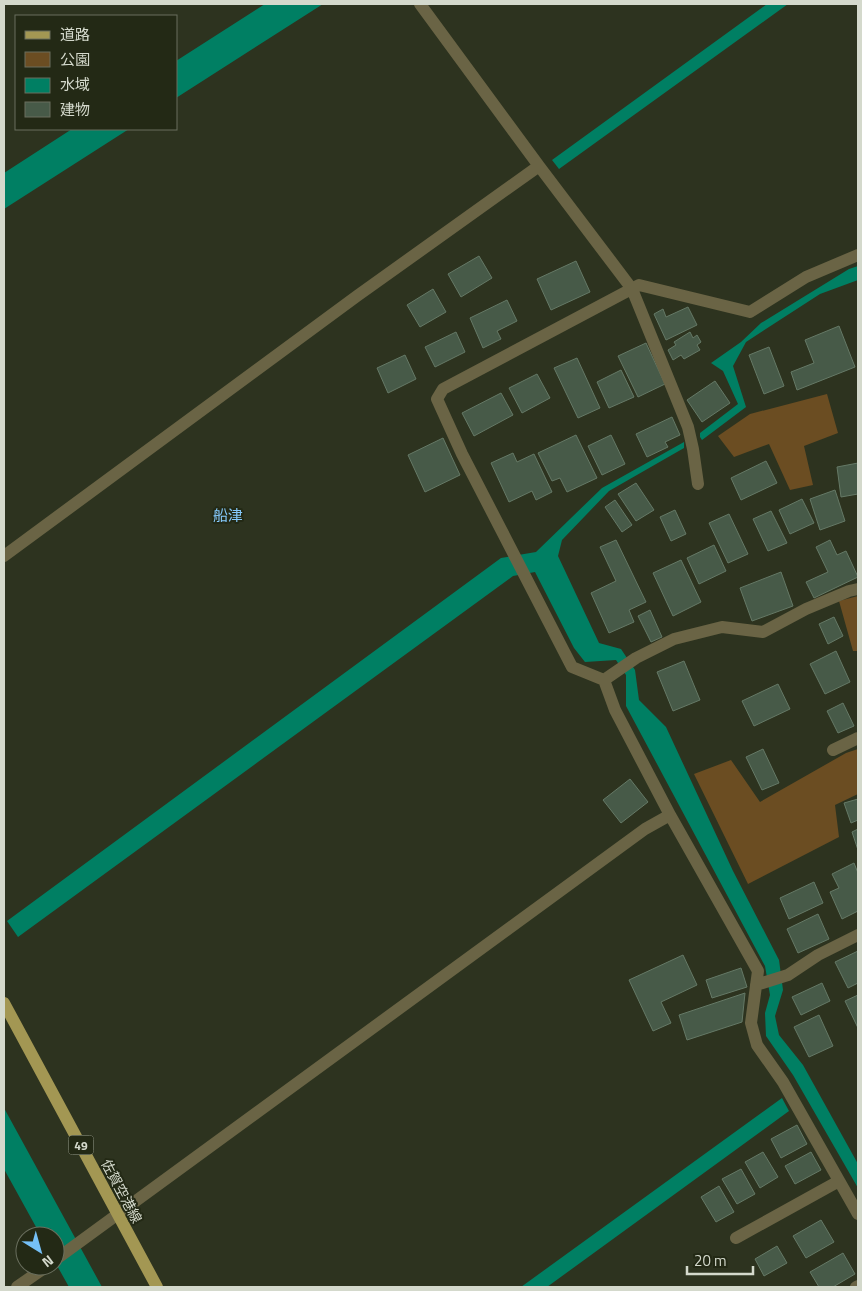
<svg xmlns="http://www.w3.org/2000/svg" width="862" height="1291" viewBox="0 0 862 1291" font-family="'Titillium Web','Noto Sans JP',sans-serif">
	<rect width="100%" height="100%" fill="#2d331f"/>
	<!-- green -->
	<path fill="#6b4d22" d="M827,394L838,433L804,446L813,485L790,490L769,444L734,457L718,436L750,414Z
		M858,596V651H853L839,601Z
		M858,749V794L835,805L839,837L748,884L694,774L731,760L760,802L846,753Z"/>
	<!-- water -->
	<path fill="#007f63" d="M265,4H323L176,98V61Z
		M767,4H788L559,169L552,160Z
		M72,129H129L4,209V173Z
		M858,266V280L820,294L746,342L733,366L746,407L702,440L700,437V433L738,404L723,371L711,363L741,342L761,323L849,269Z
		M684,442V448L609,491L562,540L558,556L599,643L621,649L635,670L639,700L666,727L733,871L779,960L783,990L775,1016L779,1035L803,1065L858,1164V1188L793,1075L766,1036L765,1013L770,995L765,966L626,706V675L616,660L585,662L574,648L535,572L513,576L18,937L7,921L501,558L536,552L602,488Z
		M782,1098L789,1111L547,1287H521Z
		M4,1108L102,1287H69L55,1262V1236H41L4,1169Z"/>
	<!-- building -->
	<path fill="#475a48" stroke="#657966" d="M479,256L492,278L461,297L448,274Z
		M576,261L590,292L551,310L537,279Z
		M433,289L446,312L420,327L407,305Z
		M507,300L517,321L497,331L501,339L483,348L470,318Z
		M688,307L697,325L666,340L654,314L663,309L666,317Z
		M839,326L855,367L797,390L791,372L814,363L805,340Z
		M456,332L465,352L435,367L425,347Z
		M690,332L693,338L697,335L701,342L697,345L700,350L684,359L681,355L673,360L668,350L676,345L674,342Z
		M646,343L665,384L638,397L618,356Z
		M769,347L784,386L764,394L749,355Z
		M405,355L416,379L388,393L377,368Z
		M577,358L600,408L578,418L554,368Z
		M621,370L634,397L609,408L597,382Z
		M537,374L550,398L522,413L509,388Z
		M715,381L730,403L702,422L687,400Z
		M501,393L513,415L474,436L462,413Z
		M672,417L680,435L665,442L668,447L647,457L636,434Z
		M576,435L597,478L567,492L560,478L552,481L538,453Z
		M611,435L625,464L602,475L588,446Z
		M443,438L460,475L425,492L408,455Z
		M513,453L517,462L534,454L552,492L536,500L532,491L509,502L491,463Z
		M766,461L777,483L741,500L731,478Z
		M858,463V494L841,497L837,467Z
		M636,483L654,510L636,521L618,494Z
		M835,490L845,521L820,530L810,499Z
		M802,499L814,523L790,534L779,510Z
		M615,500L632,525L622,532L605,507Z
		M675,510L686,534L671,541L660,517Z
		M771,511L787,543L768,551L753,519Z
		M729,514L748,554L728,563L709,523Z
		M616,540L646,602L629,610L634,622L609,633L591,593L616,581L600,547Z
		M830,540L837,555L846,551L858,577L814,598L806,582L828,572L816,547Z
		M714,545L726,571L699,584L687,558Z
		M681,560L701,602L673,616L653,573Z
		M781,572L793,606L752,621L740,588Z
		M650,610L662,637L651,642L638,616Z
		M834,617L843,636L828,644L819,624Z
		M836,651L850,682L825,694L810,664Z
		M684,661L700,700L673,711L657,672Z
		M778,684L790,709L754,726L742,701Z
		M843,703L854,726L838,733L827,711Z
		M763,749L779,783L762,790L746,757Z
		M630,779L648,802L621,823L603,800Z
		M858,799V820L851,823L844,803Z
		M858,829V850L852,832Z
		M854,863L858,873V911L842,919L830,892L839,888L832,874Z
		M814,882L823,903L789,919L780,898Z
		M818,914L829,939L798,953L787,929Z
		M858,951V983L848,988L835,962Z
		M683,955L697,985L661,1002L671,1023L653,1031L629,980Z
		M741,968L747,987L712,998L706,980Z
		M822,983L830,1001L801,1015L792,997Z
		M745,993L742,1022L687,1040L679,1015Z
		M858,995V1028L845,1001Z
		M819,1015L833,1046L809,1057L794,1027Z
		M797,1125L807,1144L781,1158L771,1139Z
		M763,1152L778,1177L760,1188L745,1162Z
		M811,1152L821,1170L795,1184L785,1166Z
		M741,1169L755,1194L737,1204L722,1179Z
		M719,1186L734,1212L716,1222L701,1197Z
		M821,1220L834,1242L806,1258L793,1236Z
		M777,1246L787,1263L764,1276L755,1259Z
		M843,1253L855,1274L833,1287H819L810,1272Z"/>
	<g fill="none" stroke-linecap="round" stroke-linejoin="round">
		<!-- minor -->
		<path stroke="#6a6445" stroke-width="12" d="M420,4L539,166L632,289L688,427L693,449L698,484
			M4,556L357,296L539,166
			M858,589L849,591L806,609L763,632L722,627L674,639L636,658L604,680L615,710L670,815L758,971L751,1023L757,1045L783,1082L858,1214
			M604,680L572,667L462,454L437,399L443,389L639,285L750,312L806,277L858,255
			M833,750L858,738
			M756,985L788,975L818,955L858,935
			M736,1238L839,1181
			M55,1260L645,829L670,815
			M17,1287L47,1266
			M856,1287L858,1286"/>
		<!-- major -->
		<path stroke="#a39753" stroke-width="12" d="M4,1003L157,1287"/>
	</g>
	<g text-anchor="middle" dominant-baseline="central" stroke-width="4" stroke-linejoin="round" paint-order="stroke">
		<!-- shield labels -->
		<rect fill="#232915" stroke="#9fa495" stroke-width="1" x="68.5" y="1135.5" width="25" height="19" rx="4"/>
		<g font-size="12" font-weight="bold" fill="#d4d9cc">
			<text x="81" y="1145">49</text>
		</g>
		<!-- street labels -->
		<g font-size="14" fill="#d4d9cc" stroke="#232915">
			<text transform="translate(122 1191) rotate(62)">佐賀空港線</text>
		</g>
		<!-- neighbourhood labels -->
		<g font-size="15" fill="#86cafd" stroke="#232915">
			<text x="228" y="515">船津</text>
		</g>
	</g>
	<!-- border -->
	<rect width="862" height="1291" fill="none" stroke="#d4d9cc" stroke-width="10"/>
	<!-- legend -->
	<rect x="15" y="15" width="162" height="115" fill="#232915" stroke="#6a6f5e"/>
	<rect x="25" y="31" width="25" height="8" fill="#a39753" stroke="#6a6f5e"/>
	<text x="60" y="40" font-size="15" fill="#d4d9cc">道路</text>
	<rect x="25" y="52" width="25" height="15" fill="#6b4d22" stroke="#6a6f5e"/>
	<text x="60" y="65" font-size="15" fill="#d4d9cc">公園</text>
	<rect x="25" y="78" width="25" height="15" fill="#007f63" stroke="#6a6f5e"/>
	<text x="60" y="90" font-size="15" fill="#d4d9cc">水域</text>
	<rect x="25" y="102" width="25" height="15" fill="#475a48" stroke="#6a6f5e"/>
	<text x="60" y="115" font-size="15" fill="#d4d9cc">建物</text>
	<!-- north arrow -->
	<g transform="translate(40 1251) rotate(143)"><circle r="24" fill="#232915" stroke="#6a6f5e"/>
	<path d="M0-4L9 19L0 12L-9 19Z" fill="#75c0f6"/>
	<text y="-8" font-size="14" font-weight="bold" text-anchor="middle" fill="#d4d9cc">N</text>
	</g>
	<!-- scale -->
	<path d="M687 1266v8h66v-8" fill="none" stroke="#d4d9cc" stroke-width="2.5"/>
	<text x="694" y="1266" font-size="15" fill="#d4d9cc" stroke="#232915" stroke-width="4" paint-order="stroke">20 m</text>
</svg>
